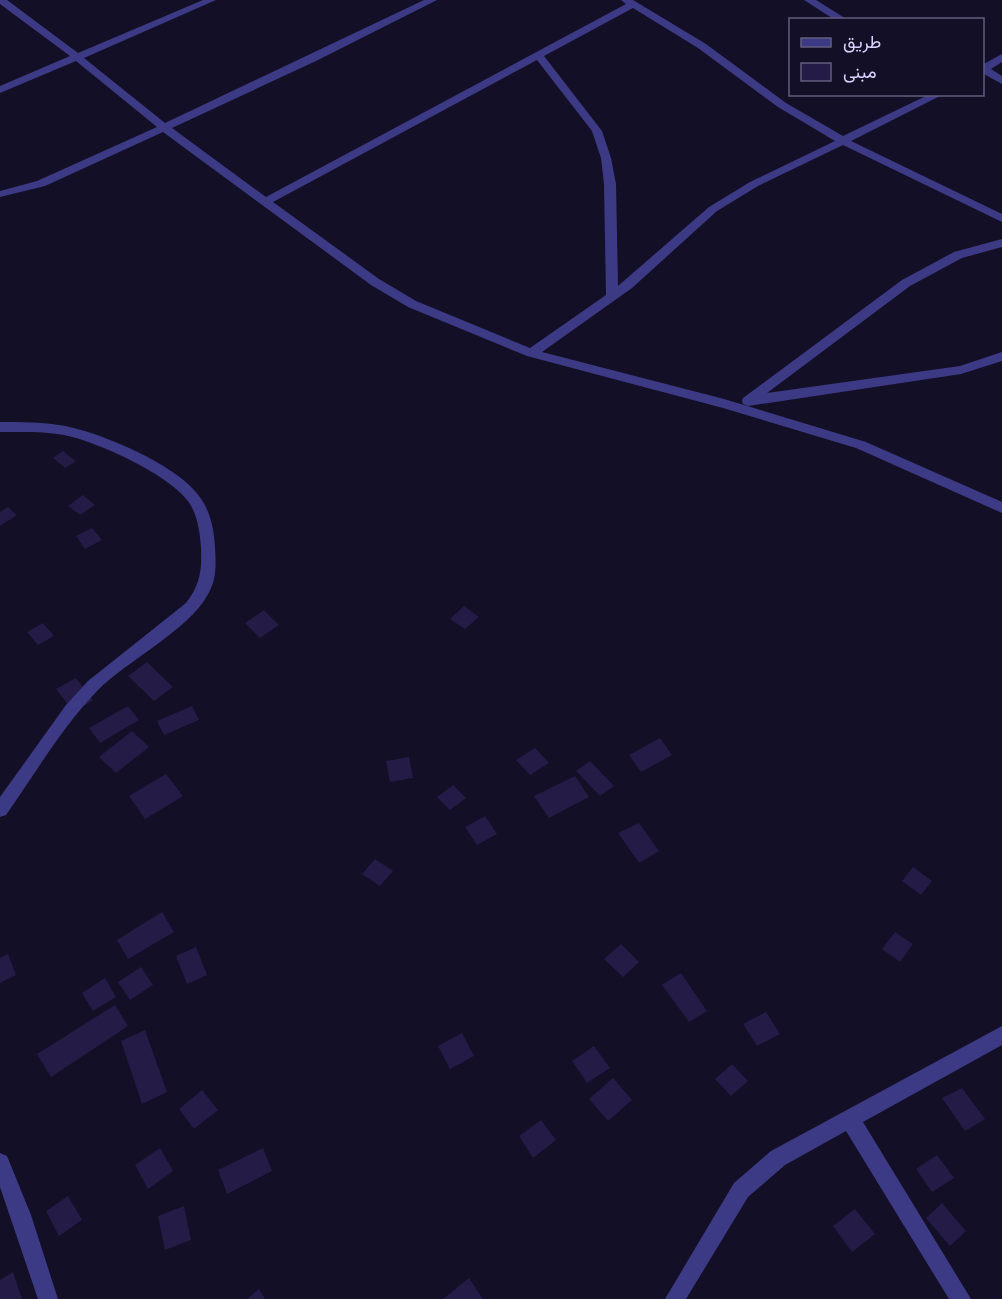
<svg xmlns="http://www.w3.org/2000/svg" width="1002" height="1299" font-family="Overpass,Vazirmatn,sans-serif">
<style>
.building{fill:#241b47}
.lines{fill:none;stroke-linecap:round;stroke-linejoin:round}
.street{fill:#3d3a85;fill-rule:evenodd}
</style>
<rect width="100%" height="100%" fill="#130f26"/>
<!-- building -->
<path class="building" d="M63,451L76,461L65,468L53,458Z
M83,495L95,505L80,515L68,506Z
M8,507L17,515L0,526V512Z
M92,528L102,540L85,549L76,536Z
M464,606L479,617L465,629L450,619Z
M264,610L279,625L260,638L245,623Z
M43,623L54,636L38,645L27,632Z
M147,662L173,687L154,701L128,676Z
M76,678L93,700L74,712L56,689Z
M128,706L139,720L100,743L89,728Z
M192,706L199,720L164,735L157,721Z
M132,731L149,747L116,773L99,757Z
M660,738L672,755L641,772L629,755Z
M535,748L549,763L530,775L516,760Z
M409,757L413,778L390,782L386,761Z
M590,761L614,786L600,796L576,771Z
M166,774L183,796L145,819L129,796Z
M575,776L589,797L549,818L534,796Z
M453,785L466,798L450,810L437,797Z
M485,816L497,834L477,845L465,827Z
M639,823L659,851L639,863L618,833Z
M375,859L393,871L380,886L362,874Z
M913,867L932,881L921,895L902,881Z
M162,912L174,932L128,959L117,940Z
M895,932L913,944L900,962L882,949Z
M621,944L639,962L623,977L604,959Z
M196,947L207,975L187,984L176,956Z
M8,954L16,975L0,983V958Z
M141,967L153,985L130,1000L118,982Z
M681,973L707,1011L689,1022L662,985Z
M105,978L116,997L93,1011L82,993Z
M115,1005L128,1026L51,1077L37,1054Z
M766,1012L780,1034L757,1046L743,1024Z
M145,1030L167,1092L142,1104L121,1041Z
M462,1033L474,1056L450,1069L438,1046Z
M594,1046L610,1068L587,1083L572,1061Z
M732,1064L748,1081L731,1096L715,1079Z
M613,1078L632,1100L608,1121L589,1099Z
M962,1088L985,1119L965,1131L942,1098Z
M202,1090L218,1110L194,1129L179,1109Z
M541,1120L556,1140L533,1158L519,1136Z
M160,1148L173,1171L148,1189L135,1165Z
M263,1148L272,1171L227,1194L218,1170Z
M937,1155L954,1178L932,1192L916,1169Z
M68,1196L82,1220L59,1236L46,1211Z
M942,1203L966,1231L950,1246L926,1218Z
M184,1206L191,1240L165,1250L158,1216Z
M855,1209L875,1234L852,1252L833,1226Z
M13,1272L22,1299H0V1280Z
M469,1278L483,1299H443Z
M259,1289L265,1299H247Z"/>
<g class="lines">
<!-- street -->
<path class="street" d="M0,0H7L78,53L203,0H216L84,58L165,123L424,0H437L316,61L172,128L266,197L626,4L621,0H633L706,44L786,103L843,136L930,94H944L851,141L1002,214V222L843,145L758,186L717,211L632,288L542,352L724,399L866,442L1002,502V513L856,448L723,408L527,356L408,307L371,285L163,132L45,186L0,197V191L37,181L157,127L76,61L0,93V86L70,56L0,4ZM633,8L698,48L778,107L835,141L750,182L709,207L618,286L616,184L611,158L602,131L544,56ZM537,60L592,131L601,158L604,184L606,295L530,348L416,301L379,279L273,202Z
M804,0H816L848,20H835Z
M1002,54V62L991,69L1002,76V84L982,73V65Z
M1002,239V247L962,258L910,286L767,393L960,366L1002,352V361L961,374L748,406L743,404L742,401L743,398L902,280L954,252Z
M0,422C20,422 40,422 59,425C96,430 178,465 199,496C210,510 214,529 215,547C216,565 217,580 207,596C188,630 127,661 98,690C62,727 35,774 6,815L0,817V797L66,705L88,681L186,603C200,585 202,571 201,548C200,533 198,517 190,504C173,476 96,441 64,435C43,431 21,432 0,432Z
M1002,1026V1045L863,1122L971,1299H949L846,1131L785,1165L748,1197L686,1299H665L734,1183L771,1151Z
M0,1153L7,1156L31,1215L58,1299H38L0,1187Z"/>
</g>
<!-- legend -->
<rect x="789" y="18" width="195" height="78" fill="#130f26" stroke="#625e7d" stroke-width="1.5"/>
<rect x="801" y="38" width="30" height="9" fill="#3d3a85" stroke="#625e7d" stroke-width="1.5"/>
<text x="843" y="48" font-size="18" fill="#d9d4ff">طريق</text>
<rect x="801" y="63" width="30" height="18" fill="#241b47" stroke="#625e7d" stroke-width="1.5"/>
<text x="843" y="78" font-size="18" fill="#d9d4ff">مبنى</text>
</svg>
